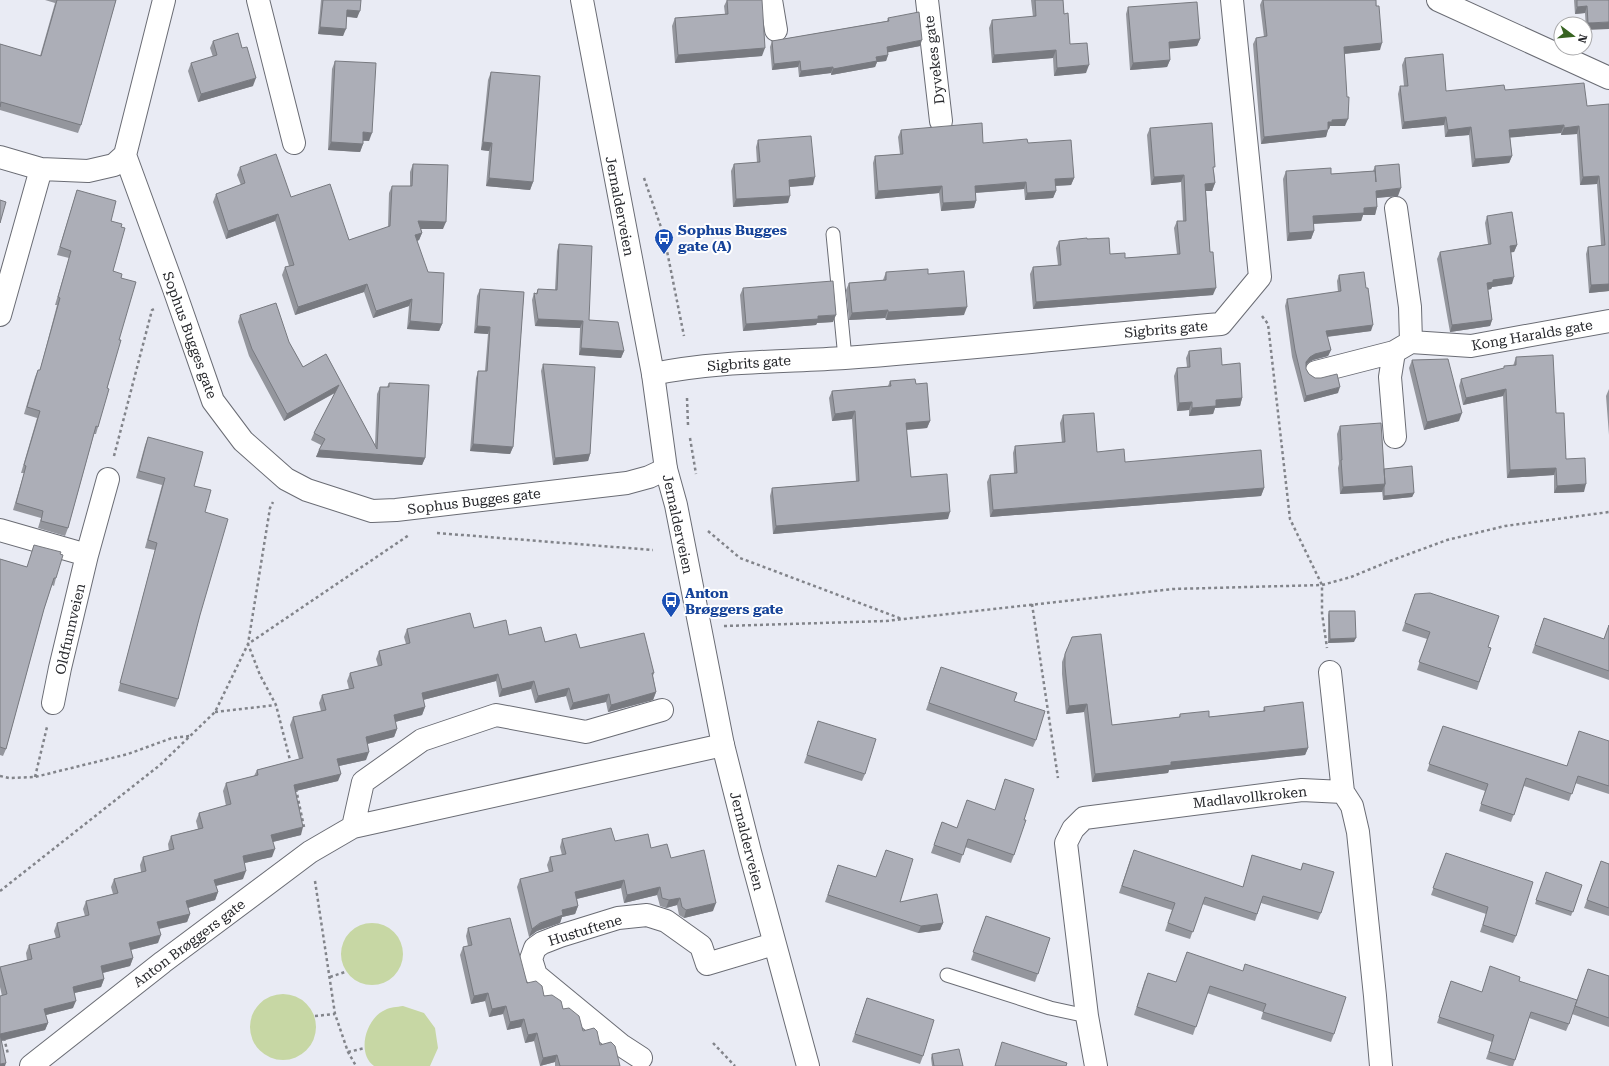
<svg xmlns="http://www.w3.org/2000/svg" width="1609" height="1066" font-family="'Roboto Serif',serif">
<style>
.green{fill:#c7d7a4}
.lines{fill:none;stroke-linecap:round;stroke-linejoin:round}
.lane-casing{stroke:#6a6c74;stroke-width:15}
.street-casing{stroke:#6a6c74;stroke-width:24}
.secondary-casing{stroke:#6a6c74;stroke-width:24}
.path{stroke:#82848a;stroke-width:2.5;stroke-dasharray:3 3;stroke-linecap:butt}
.lane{stroke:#fff;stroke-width:13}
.street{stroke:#fff;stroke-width:22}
.secondary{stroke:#fff;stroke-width:22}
.wall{fill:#94969d}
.shaded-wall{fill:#787a80}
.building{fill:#acaeb7;stroke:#787a80}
.labels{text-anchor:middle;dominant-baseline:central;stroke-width:4;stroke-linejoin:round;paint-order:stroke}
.street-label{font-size:14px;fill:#27282c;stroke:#fff}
.transit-label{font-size:14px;font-weight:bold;fill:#164399;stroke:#fff;text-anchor:start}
</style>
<rect width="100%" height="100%" fill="#e9ebf4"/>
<!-- green -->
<path class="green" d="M341 954a31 31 0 1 1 62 0a31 31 0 1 1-62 0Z
M250 1027a33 33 0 1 1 66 0a33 33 0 1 1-66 0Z
M403,1006L424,1013L435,1028L438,1048L430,1066H374C356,1053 366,1018 385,1010C390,1007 397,1007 403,1006Z"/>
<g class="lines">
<!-- lane casing -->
<g class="lane-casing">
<path id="lane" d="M833,234L845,358
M947,975L1050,1008L1087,1016"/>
</g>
<!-- street casing -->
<g class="street-casing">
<path id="street" d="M164,0L125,155L174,289L213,401L243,441L286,479L307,490L372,511L396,510L627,483L649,477L666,469
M258,0L294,143
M771,0L776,30
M927,0L941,121
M1438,0L1609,78
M0,157L41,169L88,171L114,165L125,155
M1396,208L1410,307L1411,342
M0,315L41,169
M1394,352L1390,377L1395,437
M1316,372L1394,352L1411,342L1471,346L1609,321
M653,374C716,361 781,362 845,358C971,349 1096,335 1221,324L1260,277L1232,0
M0,530L87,555
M1330,672L1343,792
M53,703L60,668L87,555L108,479
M353,827L363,782L422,740L496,715L586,732L662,710
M641,1058L621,1045L536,975L531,959L535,948L542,943L560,936L618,918L647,915L666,921L701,946L707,964L774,944
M31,1066L163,962L310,852L353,827L723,745
M1096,1066L1087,1016L1066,843L1073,829L1084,818L1302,790L1343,792L1352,806L1358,832L1375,996L1381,1066"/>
</g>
<!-- secondary casing -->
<g class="secondary-casing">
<path id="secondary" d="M582,0L653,374L666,469L676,505L723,745L750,852L808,1066"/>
</g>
<!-- path -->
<path class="path" d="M644,178L664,236L684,336
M1262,316L1268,324L1290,519L1322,585V613L1327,648
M687,398L688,425
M690,438L696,474
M114,456L152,310L154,309
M708,531L740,558L902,619
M437,533L653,550
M1032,604L1058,778
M724,626L886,621L1173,589L1322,585L1351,577L1390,561L1447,540L1505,526L1609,512
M215,712L276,705
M291,764L276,705L260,675L248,644L409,535
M0,776L9,778L35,777L128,754L172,738L190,736
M35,777L47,727
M296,789L304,827
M315,881L335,1014L348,1052L356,1066
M0,891L160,765L215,712L248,644L270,508L273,502
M330,977L345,972
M315,1016L335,1014
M4,1038L8,1054
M713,1043L735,1066
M348,1052L365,1048"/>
<!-- lane -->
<use href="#lane" class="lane"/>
<!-- street -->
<use href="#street" class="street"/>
<!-- secondary -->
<use href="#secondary" class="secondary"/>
</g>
<!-- wall -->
<path class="wall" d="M45,0H116L81,125L78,133L0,110V44L40,56L55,3Z
M321,0H361L357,18L347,17L343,36L318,34Z
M727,0H762V56L675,63L672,26L675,18L725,14L724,6Z
M1031,0H1063L1064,14L1070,44L1086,73L1054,76L1053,58L992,63L989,28L992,20L1033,17Z
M1262,0H1376L1380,50L1345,54V126H1330L1329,129H1328L1326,137L1261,144L1253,44L1256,38L1264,37L1260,5Z
M1574,0H1609L1586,30L1585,13L1575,14Z
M1128,7L1200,39L1197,46L1169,48L1170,60L1167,67L1130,70L1126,14Z
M888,18L920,46L888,52V55L886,61L877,62L875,67L831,75V73L799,77L798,67L772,70L770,47L772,41L887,21Z
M213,41L253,86L198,102L188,71L191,63L213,57L210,48Z
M1405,58L1446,91L1505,90L1587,106L1609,104V291L1589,293L1586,254L1588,247L1601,245L1597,184L1580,185L1577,134L1561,135V133L1510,137L1512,156L1509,163L1472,167L1469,135L1445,137L1444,125L1402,129L1398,94L1400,86H1404L1402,65Z
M335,61L369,141H363V144L360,152L328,150L332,69Z
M491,72L533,182L530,190L486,186L489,151L481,150L488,80Z
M1150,128L1214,172L1215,183L1212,191H1206L1213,295L1033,309L1030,274L1033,267L1058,265L1056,248L1059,241L1087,239L1110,254L1125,258L1177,254L1174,228L1177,221H1183L1181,182L1151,185L1147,135Z
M901,130L983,143H1028L1074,178L1071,185L1055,186L1056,191L1053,198L1025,200L1024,189L976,193V201L974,208L941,211L939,193L875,199L873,163L875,156L900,154L898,137Z
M758,140L813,185L790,187L788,203L733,207L731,171L734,164L757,163L756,147Z
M413,164L443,229H421L422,233L419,240L417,241L442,324L439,331L407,329L409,306L373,318L364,292L295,315L282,275L285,267L289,266L275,221L226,239L213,202L216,194L241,185L237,175L240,167L291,197L349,240L388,227L389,193L392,186H410V172Z
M1375,166L1398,196L1377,198V207L1375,215H1363L1361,221L1313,224L1314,231L1311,239L1287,241L1283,179L1286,171L1331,174L1373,171Z
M77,190L111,221L121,227L113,271L121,278L119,340L98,427L96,434H94L68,528L65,536L38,528L41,518L13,510L24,473H21L37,418L24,414L35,377L38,370H40L57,305H55L69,258L57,255Z
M1487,216L1517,245L1514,252H1511L1512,284L1492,287L1491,289L1488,290L1492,320L1490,326L1450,332L1437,259L1440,252L1488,244L1485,223Z
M559,244L589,320L624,351L621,358L579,355L580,328L535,326L532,300L534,293L536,294L538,289L555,290L557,251Z
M886,272L928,274L964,315L886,320L885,318L849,320L846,290L849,283L883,280Z
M1339,275L1371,331L1327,337L1331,350L1328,356L1313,360L1308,363L1306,365V369L1309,374L1338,393L1304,402L1292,357L1285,306L1287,299L1338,292L1337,281Z
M743,288L833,322L817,323L816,325L743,331L740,295Z
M480,289L524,292L513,447L510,454L470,451L476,378L478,371H485L488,334L474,333L477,296Z
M240,315L289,342L303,367L326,354L375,445L377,394L380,387H387L389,383L425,458L422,465L316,457L321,445L311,440L314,433L335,393L284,421L249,356L238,322Z
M1189,351L1222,365L1242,398L1240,406L1215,408L1213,414L1189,416V410L1177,411L1174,376L1177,368L1187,367L1186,358Z
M1516,357L1556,413L1566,459L1584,492L1554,493V475L1507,478L1503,396L1463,405L1459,386L1461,379L1504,369V366H1513Z
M1412,360L1459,421L1424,430L1409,368Z
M543,364L590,454L588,461L553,465L541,371Z
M890,381L916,384L930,421L927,428L906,430L911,477L948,519L773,534L770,496L772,488L856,481L852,419L832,421L829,398L832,391L888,386Z
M1609,389V435L1606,396Z
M1063,415L1097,452L1125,462L1264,488L1261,496L990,517L987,482L990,475L1014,473L1013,453L1015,446L1062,443L1060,423Z
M1340,426L1384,469L1414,493L1412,497L1383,500L1382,491L1340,494L1338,468L1339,464L1337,434Z
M148,437L194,486L205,512L200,615L178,699L175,707L118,691L155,550L145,548L162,485L136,478L145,445Z
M34,545L56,578L54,586L52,585L44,609L6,749L3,756L0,755V559L27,567Z
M1415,594L1488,647L1491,648L1477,690L1417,670L1427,639L1402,631Z
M1329,611L1354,642L1328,643V615Z
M1544,618L1604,639L1609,625V680L1532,653Z
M474,628L580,648L654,673L653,676L656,692L653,700L608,712L606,702L570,710L566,696L535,703L531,689L499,697L496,681L423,700L425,707L422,715L395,722L397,729L394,737L367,744L366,760L339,766L338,781L296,791L301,835L273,842L272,857L244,863L243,879L216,886L218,892L215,900L188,908L190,914L187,922L159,928L158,943L131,950L133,958L130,966L103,973L104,979L101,987L74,993L73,1008L46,1015L48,1023L45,1030L2,1041L0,1066L2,996L0,987V967L27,960L26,953L29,945L56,938L54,931L57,923L85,916L83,909L86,901L113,894L111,887L114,879L141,872L140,865L143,857L169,851L168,844L171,836L198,829L196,821L199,813L226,806L223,791L226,783L254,776L257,770L299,759L290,725L293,717L321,711L319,703L322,695L349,689L347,681L350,673L378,666L376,659L379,651L406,644L404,637L407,629Z
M1067,648L1112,725L1179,717L1180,714L1209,717L1263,711L1264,707L1308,748L1305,755L1169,770L1168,773L1092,782L1084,712L1066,714L1062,674V662Z
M941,667L1036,740L1033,747L926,710Z
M1443,726L1566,766L1609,741V794L1575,783L1569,801L1524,786L1511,822L1479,811L1485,791L1427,771Z
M816,729L865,774L862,781L804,763Z
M1024,820L1014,855L1011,863L965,847L960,863L931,853L942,822L957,828Z
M562,839L615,841L651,848L671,858L713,911L684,918L679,915L677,905L666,908L660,906L657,895L624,903L621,888L577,899L578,906L575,914L562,917L560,923L537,931L529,937L517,887L520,879L549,872L547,865L550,857L562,855L560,847Z
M1446,853L1516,936L1513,943L1480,932L1486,914L1431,895Z
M1252,855L1301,870L1303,863L1321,913L1318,920L1261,903L1255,921L1202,904L1190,939L1165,931L1172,910L1119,893L1131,857L1243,887Z
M1601,861L1609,864V916L1584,908Z
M838,865L900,902L943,923L940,930L918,933L825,902Z
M1546,872L1582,885L1571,916L1535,904Z
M986,916L1050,938L1035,982L971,960Z
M468,928L527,983L563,1009L583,1031L600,1045L620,1066H555V1062L540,1066L534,1041L525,1043L521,1027L507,1030L503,1014L489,1017L485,1001L471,1004L460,955L463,947L468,946L466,936Z
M1187,952L1334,1034L1331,1042L1261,1019L1263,1012L1207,993L1193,1035L1134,1015L1145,980L1176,982Z
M1588,969L1609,976V1027L1572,1014Z
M1451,981L1482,992L1519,981L1569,1024L1566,1031L1529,1018L1513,1066H1509L1486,1059L1492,1042L1437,1023Z
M867,998L923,1056L920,1064L852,1042Z
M932,1054L963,1066H932L931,1058Z"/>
<!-- shaded-wall -->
<path class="shaded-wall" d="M1587,6L1585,13L1575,14L1577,7Z
M347,10L360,11L357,18L345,16Z
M1609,22V29L1586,30L1588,23Z
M320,27L346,29L343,36L318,34Z
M1200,39L1197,46L1166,49L1169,42Z
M922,40L920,46L885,53L887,47Z
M1382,43L1380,50L1342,54L1344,47Z
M765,48L762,56L675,63L678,55Z
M1056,50L1053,58L992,63L994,55Z
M888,55L886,61L877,62L875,67L831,75L833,69L876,57Z
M1170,60L1167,67L1130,70L1133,63Z
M800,61L798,67L772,70L774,64Z
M1089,65L1086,73L1054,76L1057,68Z
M833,67L831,73L799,77L801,71Z
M256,78L253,86L198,102L201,94Z
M1446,117L1444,125L1402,129L1404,122Z
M1348,119L1345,126H1330L1329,129H1325L1328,122L1332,120Z
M1564,125L1561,133L1506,138L1509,130Z
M1579,126L1577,134L1561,135L1564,128Z
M1471,127L1469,135L1445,137L1448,130Z
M1328,130L1326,137L1261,144L1264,137Z
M363,132L372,133L369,141L361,140Z
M331,142L363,144L360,152L328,150Z
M483,142L492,143L489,151L481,150Z
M1512,156L1509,163L1472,167L1475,159Z
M1184,175L1181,182L1151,185L1154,177Z
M1599,176L1597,184L1580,185L1583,177Z
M815,177L813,185L787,187L789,180Z
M489,178L533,182L530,190L486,186Z
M1074,178L1071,185L1052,186L1055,179Z
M1026,182L1024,189L972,193L975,186Z
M1215,183L1212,191H1203L1205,184Z
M942,186L939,193L875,199L878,191Z
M1401,188L1398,196L1374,198L1376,191Z
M1056,191L1053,198L1025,200L1027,193Z
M790,196L788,203L733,207L736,199Z
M976,201L974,208L941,211L943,203Z
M1377,207L1375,215H1363L1361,221L1310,224L1313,216L1364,208Z
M278,214L275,221L226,239L228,231Z
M418,221L446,222L443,229H415Z
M1314,231L1311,239L1287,241L1289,233Z
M422,233L419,240L412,243L415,235Z
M1517,245L1514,252L1507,253L1510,246Z
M1514,277L1512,284L1492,287L1491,289L1484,290L1487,283L1493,280Z
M367,284L364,292L295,315L298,307Z
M1609,284V291L1589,293L1591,285Z
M1216,288L1213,295L1033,309L1036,302Z
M412,299L409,306L373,318L376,311Z
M967,307L964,315L886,320L888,312Z
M888,310L885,318L849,320L852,313Z
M836,315L833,322L817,323L816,325L743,331L746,324L818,316Z
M538,319L583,321L580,328L535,326Z
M1492,320L1490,326L1450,332L1452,325Z
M410,321L442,324L439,331L407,329Z
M1373,325L1371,331L1324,337L1326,331Z
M477,326L490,327L488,334L474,333Z
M581,348L624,351L621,358L579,355Z
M1331,350L1328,356L1313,360L1308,363L1304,368L1306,362L1310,357L1315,354Z
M339,385L336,392L284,421L287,414Z
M1340,387L1338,393L1304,402L1306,396Z
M1506,389L1503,396L1463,405L1466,398Z
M1242,398L1240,406L1215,408L1213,414L1189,416L1192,408L1216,400Z
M1192,402L1189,410L1177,411L1179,403Z
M855,411L852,419L832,421L835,414Z
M1462,413L1459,421L1424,430L1427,422Z
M930,421L927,428L903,430L906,423Z
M473,444L513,447L510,454L470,451Z
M319,450L425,458L422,465L316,457Z
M590,454L588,461L553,465L555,458Z
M1556,468L1554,475L1507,478L1510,470Z
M1385,484L1382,492L1340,494L1343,487Z
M1586,484L1584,492L1554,493L1557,486Z
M1264,488L1261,496L990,517L993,510Z
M1414,493L1412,497L1383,500L1384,496Z
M950,512L948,519L773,534L776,526Z
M1356,638L1354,642L1328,643L1330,639Z
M498,674L496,681L419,701L422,693Z
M534,681L531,689L499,697L502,689Z
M569,688L566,696L535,703L538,696Z
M656,692L653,700L608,712L611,705Z
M609,694L606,702L570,710L573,703Z
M1087,704L1084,712L1066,714L1069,706Z
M425,707L422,715L391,723L394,715Z
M397,729L394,737L363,745L366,737Z
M1308,748L1305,755L1169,770L1168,773L1092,782L1095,774L1171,762Z
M369,752L366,760L334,767L337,759Z
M341,774L338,781L291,792L294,785Z
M303,827L301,835L268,843L271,835Z
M275,849L272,857L240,864L243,856Z
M246,871L243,879L211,887L214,880Z
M624,880L621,888L572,900L575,892Z
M660,887L657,895L624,903L627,895Z
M218,892L215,900L184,909L186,901Z
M680,898L677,905L666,908L669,900Z
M716,903L713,911L684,918L686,910Z
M578,906L575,914L562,917L560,923L537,931L529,937L532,929L562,910Z
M190,914L187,922L155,930L157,922Z
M943,923L940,930L918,933L921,926Z
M161,935L158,943L126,951L129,943Z
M133,958L130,966L98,974L101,966Z
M104,979L101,987L70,994L73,987Z
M488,993L485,1001L471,1004L474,996Z
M76,1001L73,1008L42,1016L44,1009Z
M506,1006L503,1014L489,1017L492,1009Z
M524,1019L521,1027L507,1030L510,1022Z
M48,1023L45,1030L0,1041V1034Z
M537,1033L534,1041L525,1043L528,1035Z
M557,1055L555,1062L540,1066L543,1058Z
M6,1063L5,1066H0V1064Z"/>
<!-- building -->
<path class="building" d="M57,0H116L81,125L1,102L0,107V44L41,56Z
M323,0H361L360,11L347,10L346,29L320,27Z
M727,0H762L765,48L678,55L675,18L728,14Z
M1035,0H1063L1064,14L1068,13L1070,44L1087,43L1089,65L1057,68L1056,50L994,55L992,20L1036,16Z
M1263,0H1376V6H1379L1382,43L1344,47L1347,97H1349L1348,119L1332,120V122H1328V130L1264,137L1256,38L1267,36Z
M1577,0H1609V22L1588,23L1587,6L1577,7Z
M1197,2L1200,39L1169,42L1170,60L1133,63L1128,7Z
M919,12L922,40L887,47L888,55L876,57L877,61L833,69V67L801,71L800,61L774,64L772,41L889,21L888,18Z
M238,33L242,48L247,47L256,78L201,94L191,63L217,55L213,41Z
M1443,54L1446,91L1504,85L1505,90L1584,83L1587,106L1609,104V284L1591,285L1588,247L1605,245L1599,176L1583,177L1579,126L1564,128V125L1509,130L1512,156L1475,159L1471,127L1448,130L1446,117L1404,122L1400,86H1408L1405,58Z
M335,61L376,63L372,133L363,132V144L331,142Z
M491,72L540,76L533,182L489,178L492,143L483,142Z
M982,123L983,143L1027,139L1028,143L1071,140L1074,178L1055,179L1056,191L1027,193L1026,182L975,186L976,201L943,203L942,186L878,191L875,156L903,154L901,130Z
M1212,123L1215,167H1213L1215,183L1205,184L1210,252H1213L1216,288L1036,302L1033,267L1061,265L1059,241L1087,238V239L1109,238L1110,254L1125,253V258L1180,254L1177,221H1186L1184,175L1154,177L1150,128Z
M811,136L815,177L789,180L790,196L736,199L734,164L760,162L758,140Z
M276,154L291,197L330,184L349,240L390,226L392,186H412L413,164L448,165L446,222L418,221L422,233L415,235L428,272L444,273L442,324L410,321L412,299L376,311L367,284L298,307L285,267L294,265L278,214L228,231L216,194L245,183L240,167Z
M1399,164L1401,188L1376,191L1377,207L1364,208V213L1313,216L1314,231L1289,233L1286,171L1331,168V174L1375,171L1376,182L1375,166Z
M77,190L116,201L111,221L122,224L121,227L125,228L113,271L122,274L121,278L136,282L119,340H121L107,388L109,389L98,427L96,426L68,528L41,521L43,511L16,503L26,466L24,465L40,411L27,407L38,370H40L60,298L58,297L71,251L60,247Z
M0,200L6,202L0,223Z
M1512,212L1517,245L1510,246L1514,277L1493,280V282L1487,283L1492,320L1452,325L1440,252L1491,244L1487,216Z
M559,244L592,246L589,320L618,322L624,351L581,348L583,321L538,319L534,293L537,294L538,289L557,290Z
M928,269V274L964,271L967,307L888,312V310L852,313L849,283L886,280V272Z
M1364,272L1366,288H1368L1373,325L1326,331L1331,350L1315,354L1310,357L1306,362V369L1309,374L1315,378H1321L1337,374L1340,387L1306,396L1295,350L1287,299L1341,291L1339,275Z
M833,281L836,315L818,316V319L746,324L743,288Z
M480,289L524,292L513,447L473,444L478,371H487L490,327L477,326Z
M276,303L289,342L303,367L326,354L377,449L380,387H389V383L429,385L425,458L319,450L325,439L314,433L339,385L287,414L252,349L240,315Z
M1221,348L1222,365L1240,363L1242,398L1216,400V406L1192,408V402L1179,403L1177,368L1190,367L1189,351Z
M1553,355L1556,413H1564L1566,459L1585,458L1586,484L1557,486L1556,468L1510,470L1506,389L1466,398L1461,379L1504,368V366L1516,365V357Z
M1448,359L1462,413L1427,422L1412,360Z
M543,364L595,367L590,454L555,458Z
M915,379L916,384L927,383L930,421L906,423L911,477L947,474L950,512L776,526L772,488L859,481L855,411L835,414L832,391L891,386L890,381Z
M1094,413L1097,452L1124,449L1125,462L1261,450L1264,488L993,510L990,475L1017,473L1015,446L1065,442L1063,415Z
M1381,423L1385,484L1343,487L1341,460H1342L1340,426Z
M148,437L203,452L194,486L211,490L205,512L228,519L200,615L178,699L120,683L157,543L148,540L165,478L139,471Z
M1412,466L1414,493L1384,496V487L1385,484L1384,469Z
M34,545L61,552L60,554L63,555L56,578H54L44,609L6,749L0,747V559L27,567Z
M1430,593L1499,616L1488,647L1491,648L1479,682L1419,662L1430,632L1405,623L1415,594Z
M1329,611H1355L1356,638L1330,639Z
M470,613L474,628L506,620L509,635L541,627L545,642L576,634L580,648L644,633L654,673H652L656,692L611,705L609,694L573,703L569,688L538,696L534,681L502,689L498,674L422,693L425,707L394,715L397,729L366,737L369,752L337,759L341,774L294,785L303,827L271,835L275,849L243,856L246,871L214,880L218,892L186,901L190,914L157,922L161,935L129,943L133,958L101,966L104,979L73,987L76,1001L44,1009L48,1023L0,1034L6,1063L0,1064V996L7,994L0,967L32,959L29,945L60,937L57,923L89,915L86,901L118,893L114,879L146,871L143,857L174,849L171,836L203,828L199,813L231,804L226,783L258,775L257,770L303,758L293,717L326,710L322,695L354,688L350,673L382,665L379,651L410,643L407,629Z
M1544,618L1604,639L1609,625V671L1535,645Z
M1101,634L1112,725L1180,717V714L1209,711V717L1265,711L1264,707L1303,702L1308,748L1171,762V765L1095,774L1087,704L1069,706L1065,666V654L1072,637Z
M941,667L1017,693L1014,701L1045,711L1036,740L929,703Z
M818,721L876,739L865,774L807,755Z
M1443,726L1567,766L1579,731L1609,741V786L1578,776L1572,794L1526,778L1514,815L1481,804L1488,784L1429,764Z
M1005,779L1034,789L1024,820H1026L1014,855L968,839L963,855L934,845L942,822L957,828L967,800L995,810Z
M611,828L615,841L648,834L651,848L667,844L671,858L704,850L716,903L686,910L682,907L680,898L669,900L662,898L660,887L627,895L624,880L575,892L578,906L562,910L563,915L540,923L532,929L520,879L553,871L550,857L566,854L562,839Z
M886,850L913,859L900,902L937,894L943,923L921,926L828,895L838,865L876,877Z
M1134,850L1243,887L1252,855L1301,870L1303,863L1334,872L1321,913L1263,896L1257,914L1205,897L1193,932L1168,923L1175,903L1122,886Z
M1446,853L1533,882L1516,936L1483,925L1488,907L1433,888Z
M1601,861L1609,864V908L1587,900Z
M1546,872L1582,885L1573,912L1536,900Z
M986,916L1050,938L1038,974L973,952Z
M510,918L527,983L536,981L542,986L544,996L552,995L561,1001L563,1009L569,1008L579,1016L583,1031L594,1028L597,1031L600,1045L611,1042L615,1046L620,1066H560L557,1055L543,1058L537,1033L528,1035L524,1019L510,1022L506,1006L492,1009L488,993L474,996L463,947L472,945L468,928Z
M1187,952L1243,971L1245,964L1346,997L1334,1034L1263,1012L1266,1004L1210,986L1196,1027L1137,1007L1148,973L1176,982Z
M1490,966L1520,977L1519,981L1577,1000L1569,1024L1531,1012L1515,1060L1489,1052L1494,1035L1439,1017L1451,981L1482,992Z
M1588,969L1609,976V1018L1575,1006Z
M867,998L934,1020L923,1056L855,1034Z
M1002,1042L1067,1063L1066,1066H995Z
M959,1049L963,1066H934L932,1054Z"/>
<!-- icons -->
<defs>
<g id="bus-pin" transform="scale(1)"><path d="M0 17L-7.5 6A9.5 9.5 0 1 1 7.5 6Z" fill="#1a4fb4" stroke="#fff"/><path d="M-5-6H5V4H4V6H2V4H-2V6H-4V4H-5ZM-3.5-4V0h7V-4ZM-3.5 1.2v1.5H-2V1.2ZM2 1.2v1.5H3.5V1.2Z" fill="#fff"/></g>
</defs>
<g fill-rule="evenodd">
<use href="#bus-pin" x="664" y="238"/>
<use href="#bus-pin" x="671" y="601"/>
</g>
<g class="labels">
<!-- street labels -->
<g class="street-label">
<text transform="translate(934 60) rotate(-97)">Dyvekes gate</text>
<text transform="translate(620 206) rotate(79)">Jernalderveien</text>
<text transform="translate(1166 329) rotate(-5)">Sigbrits gate</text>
<text transform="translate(190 335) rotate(70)">Sophus Bugges gate</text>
<text transform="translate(1532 335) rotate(-10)">Kong Haralds gate</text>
<text transform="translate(749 363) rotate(-4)">Sigbrits gate</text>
<text transform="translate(474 501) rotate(-7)">Sophus Bugges gate</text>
<text transform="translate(678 524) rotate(78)">Jernalderveien</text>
<text transform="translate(70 629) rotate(-77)">Oldfunnveien</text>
<text transform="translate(1250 797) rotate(-6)">Madlavollkroken</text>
<text transform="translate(747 841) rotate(76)">Jernalderveien</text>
<text transform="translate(585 930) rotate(-17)">Hustuftene</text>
<text transform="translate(189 943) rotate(-37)">Anton Brøggers gate</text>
</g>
<!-- transit labels -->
<g class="transit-label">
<text x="678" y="230">Sophus Bugges<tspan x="678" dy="16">gate (A)</tspan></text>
<text x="685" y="593">Anton<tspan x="685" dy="16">Brøggers gate</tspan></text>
</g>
</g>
<!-- north arrow -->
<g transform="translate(1573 36) rotate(106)"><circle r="19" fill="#ffffff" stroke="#a9a9ab"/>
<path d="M0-3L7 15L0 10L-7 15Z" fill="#376321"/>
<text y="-6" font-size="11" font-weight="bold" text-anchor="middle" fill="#27282c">N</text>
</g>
</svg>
